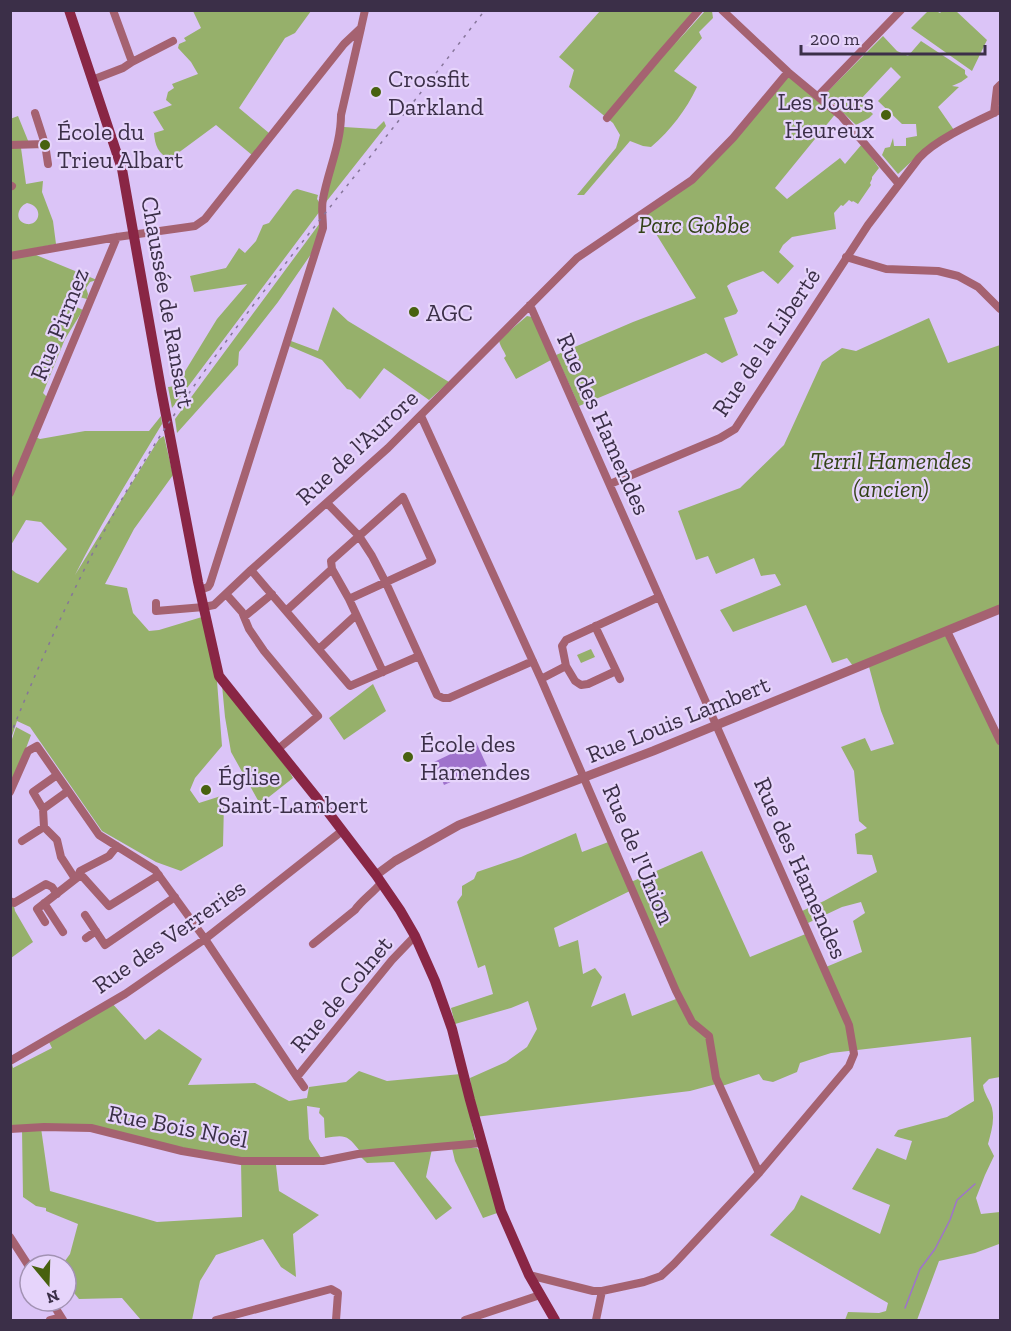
<svg xmlns="http://www.w3.org/2000/svg" width="1011" height="1331" font-family="'Zilla Slab',serif">
<style>
.green{fill:#96b06b;fill-rule:evenodd}
.water{fill:#9f72cc}
.lines{fill:none;stroke-linecap:round;stroke-linejoin:round}
.stream{stroke:#9f72cc;stroke-width:1.5}
.minor{stroke:#a56271;stroke-width:8}
.tertiary{stroke:#a56271;stroke-width:9}
.secondary{stroke:#892645;stroke-width:10}
.rail{stroke:#86759a;stroke-width:1.5;stroke-dasharray:3 6;stroke-linecap:butt}
.poi-dot{fill:#48610f;stroke:#e6d4fb;stroke-width:2}
.labels{text-anchor:middle;dominant-baseline:central;stroke-width:4.5;stroke-linejoin:round;paint-order:stroke}
.poi-label{font-size:24px;fill:#3b2f48;stroke:#e6d4fb;text-anchor:start}
.park-label{font-size:24px;font-style:italic;fill:#334218;stroke:#e6d4fb}
.street-label{font-size:24px;fill:#3b2f48;stroke:#e6d4fb}
</style>
<rect width="100%" height="100%" fill="#dbc4f7"/>
<!-- green -->
<path class="green" d="M929,10L936,11L940,13L942,11H956L987,40L972,71L911,28Z
M193,11H311L295,33L285,38L239,108L269,133L252,155L216,125L170,159C158,154 155,145 154,133L164,130L153,112L172,105L166,100L168,92L174,88L172,84L198,74L191,62L178,48L179,44L186,41L184,38L201,28Z
M600,11H703L675,44L705,11H712L713,18L699,32L702,38L674,71L697,87C686,110 671,130 651,147L643,146L630,141L584,195H577L616,148L620,135L613,123L569,87L574,70L559,57Z
M883,36L897,51L908,56L921,41L965,70V74L968,77L961,82L952,86L959,87L938,107L954,130L927,147L898,174L882,155L885,148L890,147L893,138L894,146H906V138L917,136L916,124H902L878,101L901,77L891,67L859,101L873,114L869,118L856,125L827,97V92Z
M788,72L837,112L775,188L787,199L840,158L845,164L862,144L879,168L872,177V179L870,183L871,185L858,204L853,201L852,202L849,200L843,206L841,205L834,213L836,229L792,237L783,245L779,252L794,266L778,284L763,271L731,283L727,286L738,311L736,314L724,318L738,355L722,363L706,353L579,406L556,355L633,322L696,298L643,213L692,180Z
M18,116L29,143L21,148L26,184L43,181L42,192L53,221L56,244L11,253L10,119ZM27,203C44,206 40,226 27,224C14,222 17,207 27,203Z
M384,121L386,126L326,202L325,198L344,127L376,129Z
M297,189L318,195L317,199L319,202L320,211L172,408L168,387L176,386L217,319L247,284L194,292L190,276L226,268L239,248L245,253L256,241L263,225L269,223L293,191Z
M320,223L318,244L278,302L239,352L238,365L177,433L175,419Z
M36,255L97,280L90,282L86,288L88,294L87,299L67,294L64,301L83,310L65,339L43,393L47,397L33,436L40,439L85,431H149L161,416L162,424C132,474 101,523 75,575L159,439L164,436L173,475L134,529L105,584L127,588L133,613L149,631L159,630L202,617L217,681L222,746L195,778L190,790L199,803L221,796L224,803L223,846L181,871L156,862L102,831L30,727L17,721L11,739V569L16,573L38,583L67,549L41,522L26,520L11,545V257Z
M333,307L348,321L449,382L429,400L384,368L360,399L351,390L347,389L322,360L289,346L291,341L318,351Z
M527,316L532,317L551,360L516,379L504,358L506,356C504,350 500,347 499,340Z
M929,318L948,363L1000,345V607L939,632L948,637L1000,734V1077L989,1079L983,1085C984,1094 990,1100 992,1108C995,1121 991,1132 988,1144L994,1156L985,1175L976,1198L981,1214L1000,1212V1241L999,1244L975,1253L939,1261L917,1320H845L848,1312L879,1313L886,1311L888,1303L770,1235L794,1209L801,1195L880,1234L890,1205L852,1189L877,1148L906,1160L912,1141L894,1136L898,1130L947,1117L974,1101L971,1037L831,1053L800,1063L797,1072L773,1082L763,1080L759,1074L722,1086L720,1083L690,1091L475,1117L470,1078L506,1062L527,1047L537,1029L528,1001L511,1008L455,1024L451,1008L493,994L485,965L478,968L457,902L462,895V886L474,879L477,872L521,857L576,833L582,852L611,841L632,890L554,928L559,947L578,940L583,974L595,968L602,977L591,1007L625,993L632,1016L676,999L631,882L702,851L750,957L808,933L826,967L862,952L853,921L865,913L861,902L842,907L808,923L802,911L824,901L877,872L872,855L857,854L855,834L867,828L859,821L854,771L841,747L865,738L871,751L894,744L881,711L868,663L853,666L847,658L832,663L806,605L733,632L720,610L781,585L775,574L761,576L754,558L716,574L708,556L696,560L678,511L740,488L784,445L822,362L842,348L856,351Z
M591,649L595,657L581,663L577,655Z
M373,684L386,711L344,740L329,718Z
M222,685L289,771L293,778L260,804L231,752L225,717Z
M16,727L31,735L11,788V742Z
M10,901L14,906L15,911L33,942L11,958Z
M111,1002L145,1040L159,1029L202,1059L188,1085L255,1083L289,1101L307,1098L309,1087L346,1082L359,1071L387,1081L461,1074L476,1144L359,1150C347,1134 344,1135 325,1138L324,1118L319,1113L320,1108L307,1106L309,1139L323,1161L248,1162L276,1165L279,1191L319,1215L293,1234L296,1277L281,1267L263,1239L216,1255L200,1281L192,1320H141L122,1298L79,1299L66,1283V1265H62L70,1254L78,1224L46,1211V1208L36,1206L23,1197L22,1129H11L10,1065L12,1064L13,1068L52,1048L49,1042ZM41,1128H91L241,1161L242,1217L157,1222L50,1191Z
M452,1148H477L481,1153L500,1212L483,1218L455,1161Z
M432,1149L426,1177L452,1208L436,1220L394,1162L367,1163L358,1154Z"/>
<!-- water -->
<path class="water" d="M476,742L487,766L444,785L434,762Z"/>
<g class="lines">
<!-- stream -->
<path class="stream" d="M905,1308L920,1269L935,1249L950,1220L957,1200L975,1184"/>
<!-- minor -->
<path class="minor" d="M722,10L788,72L841,116L898,183
M132,62L173,41
M92,80L123,68L132,62L113,10
M818,96L901,10
M35,113L45,144L48,164
M994,113L997,88L1000,85
M607,118L659,56L699,10
M10,145L45,144
M10,185L12,186
M10,256L117,237L188,227L195,226L205,219L344,44L361,28L365,10
M846,257L886,269L938,271L958,276L978,287L1000,309
M421,416L541,679L676,991L692,1022L709,1036L716,1078L759,1173
M610,484L720,438L735,429L868,225L919,158C936,139 977,121 1000,110
M10,493L117,237
M327,503L359,536L372,556L386,583L437,695L443,698H449L533,661
M251,570L350,686L419,656
M200,590L208,587L210,584L323,228C323,219 321,208 323,199C328,171 341,144 341,115L361,28
M226,594L242,612L249,629L264,651L318,716L278,749
M349,599L432,561L403,497L331,561L332,569L349,599L383,672
M156,603V611L204,607L214,605L251,570L388,448L577,258L692,180L733,138L788,72
M287,610L332,569
M244,617L272,594
M595,626L620,679
M947,631L1000,741
M319,649L356,615
M616,671L588,684L581,685L575,681L566,666L562,646L566,640L659,597
M541,679L566,666
M68,791L43,809L44,827L57,840L61,857L74,877H83L109,906L159,875
M10,792L28,751L37,746L99,835L155,870L205,939L297,1077L392,960L415,936
M43,809L33,792L57,775
M22,841L44,827
M10,901L14,903L46,884L52,887L57,894
M44,903L63,932
M85,915L105,945L175,897
M45,922L37,909L78,877L80,871L109,856L117,846
M86,938L96,931
M313,944L355,910C362,900 373,893 381,883
M10,1061L125,994L205,939L342,831
M297,1077L304,1087
M10,1129L44,1127L91,1128L182,1151L241,1161H323L358,1154L482,1143
M10,1237L30,1268
M529,1275L593,1291H602L644,1282L661,1276L674,1264L759,1173L849,1066L854,1054L849,1025L530,305
M51,1301L63,1320
M50,1320L61,1317
M216,1320L331,1289L338,1293L336,1320
M465,1320L540,1295
M596,1320L602,1291"/>
<!-- tertiary -->
<path class="tertiary" d="M376,875L395,861L459,825L653,751L1000,609"/>
<!-- secondary -->
<path class="secondary" d="M69,10L122,169L161,389L198,582L219,676L328,812L376,875L400,910L415,936L435,981L452,1029L470,1100L501,1211L529,1275L555,1320"/>
<!-- rail -->
<path class="rail" d="M10,736C50,636 96,538 153,447C210,358 276,275 342,192C390,132 438,71 485,10"/>
</g>
<!-- markers -->
<g class="poi-dot">
<circle cx="376" cy="92" r="6"/>
<circle cx="886" cy="115" r="6"/>
<circle cx="45" cy="145" r="6"/>
<circle cx="414" cy="312" r="6"/>
<circle cx="408" cy="757" r="6"/>
<circle cx="206" cy="790" r="6"/>
</g>
<g class="labels">
<!-- poi labels -->
<g class="poi-label">
<text x="388" y="78">Crossfit<tspan x="388" dy="28">Darkland</tspan></text>
<text x="874" y="101" text-anchor="end">Les Jours<tspan x="874" dy="28">Heureux</tspan></text>
<text x="57" y="131">École du<tspan x="57" dy="28">Trieu Albart</tspan></text>
<text x="426" y="312">AGC</text>
<text x="420" y="743">École des<tspan x="420" dy="28">Hamendes</tspan></text>
<text x="218" y="776">Église<tspan x="218" dy="28">Saint-Lambert</tspan></text>
</g>
<!-- park labels -->
<g class="park-label">
<text x="694" y="224">Parc Gobbe</text>
<text x="891" y="460">Terril Hamendes<tspan x="891" dy="28">(ancien)</tspan></text>
</g>
<!-- street labels -->
<g class="street-label">
<text transform="translate(168 302) rotate(80)">Chaussée de Ransart</text>
<text transform="translate(59 324) rotate(-68)">Rue Pirmez</text>
<text transform="translate(766 342) rotate(-56)">Rue de la Liberté</text>
<text transform="translate(604 424) rotate(66)">Rue des Hamendes</text>
<text transform="translate(357 447) rotate(-43)">Rue de l'Aurore</text>
<text transform="translate(678 719) rotate(-22)">Rue Louis Lambert</text>
<text transform="translate(639 854) rotate(67)">Rue de l'Union</text>
<text transform="translate(801 868) rotate(66)">Rue des Hamendes</text>
<text transform="translate(169 936) rotate(-35)">Rue des Verreries</text>
<text transform="translate(341 994) rotate(-50)">Rue de Colnet</text>
<text transform="translate(178 1126) rotate(11)">Rue Bois Noël</text>
</g>
</g>
<!-- border -->
<rect width="1011" height="1331" fill="none" stroke="#3b2f48" stroke-width="24"/>
<!-- north arrow -->
<g transform="translate(48 1283) rotate(161)"><circle r="28" fill="#e6d4fb" stroke="#a292b3" stroke-width="1.5"/>
<path d="M0-4.5L10 22L0 15L-10 22Z" fill="#48610f"/>
<text y="-9" font-size="16" font-weight="bold" text-anchor="middle" fill="#3b2f48">N</text>
</g>
<!-- scale -->
<path d="M801 45v9h184v-9" fill="none" stroke="#3b2f48" stroke-width="3"/>
<text x="810" y="45" font-size="18" fill="#3b2f48" stroke="#e6d4fb" stroke-width="4.5" paint-order="stroke">200 m</text>
</svg>
